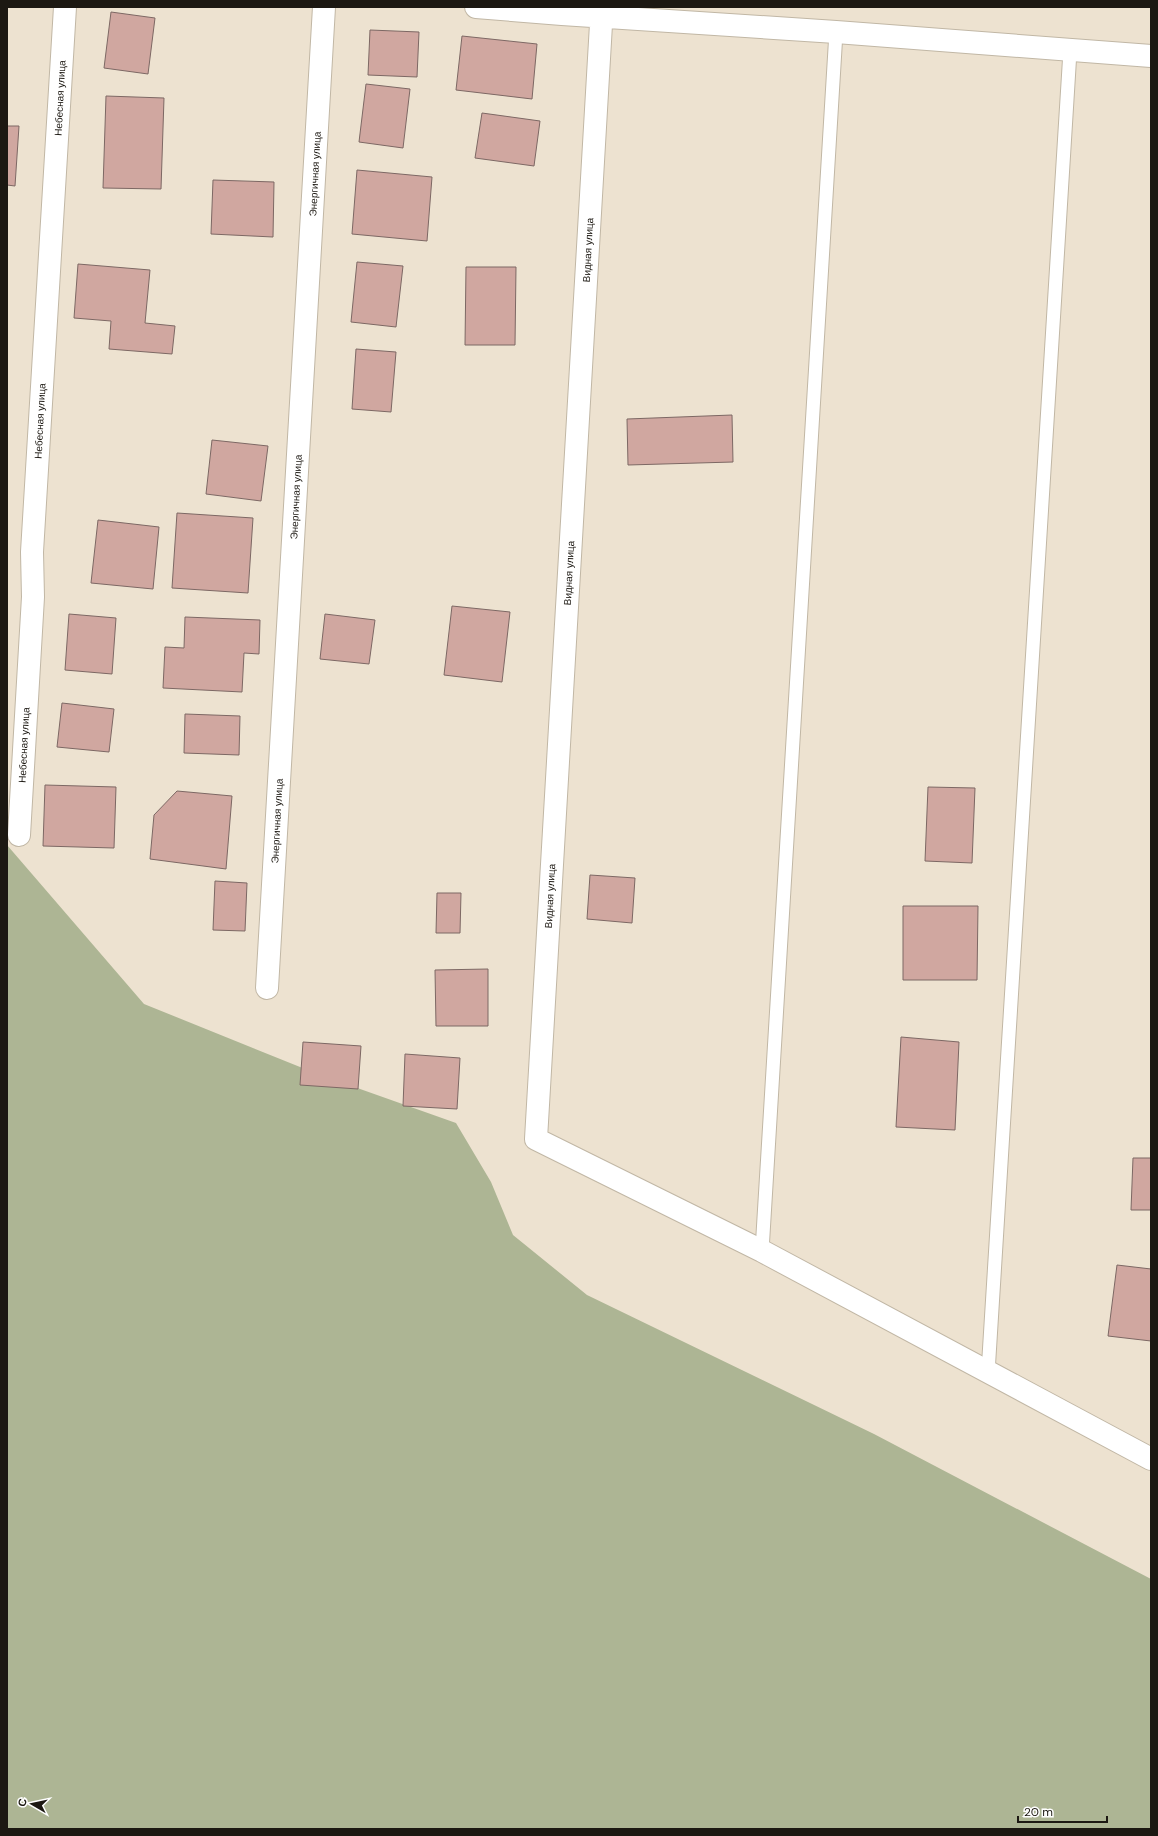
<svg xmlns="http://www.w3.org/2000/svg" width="1158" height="1836" font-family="'DM Sans',sans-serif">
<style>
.green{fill:#adb594}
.building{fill:#d0a7a0;stroke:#7d6864}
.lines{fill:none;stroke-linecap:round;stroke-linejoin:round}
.lane-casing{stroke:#c1b7a5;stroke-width:15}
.street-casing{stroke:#c1b7a5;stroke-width:24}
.lane{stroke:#fff;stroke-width:13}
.street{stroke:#fff;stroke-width:22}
.labels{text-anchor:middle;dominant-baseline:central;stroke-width:3.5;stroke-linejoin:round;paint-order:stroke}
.street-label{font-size:10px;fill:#1c1812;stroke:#fff}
</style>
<rect width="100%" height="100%" fill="#ede2d0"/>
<!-- green -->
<path class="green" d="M7,845L144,1004L315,1073L456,1123L491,1182L513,1235L587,1295L874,1434L1151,1579V1829H111L109,1828L107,1829H7Z"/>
<!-- building -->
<path class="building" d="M111,12L155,18L148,74L104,68Z
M370,30L419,32L417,77L368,75Z
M462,36L537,44L532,99L456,90Z
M366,84L410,89L403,148L359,142Z
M106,96L164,98L161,189L103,188Z
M482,113L540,121L534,166L475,158Z
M7,126H19L15,186L7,185Z
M357,170L432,177L427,241L352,234Z
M213,180L274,182L273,237L211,234Z
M357,262L403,266L396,327L351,322Z
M78,264L150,270L145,323L175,326L172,354L109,349L111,321L74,318Z
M466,267H516L515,345H465Z
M356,349L396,352L391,412L352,409Z
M732,415L733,462L628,465L627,419Z
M212,440L268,446L261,501L206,494Z
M177,513L253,518L248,593L172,588Z
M98,520L159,527L153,589L91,583Z
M452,606L510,612L502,682L444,675Z
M69,614L116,618L112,674L65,670Z
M325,614L375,620L369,664L320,659Z
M185,617L260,620L259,654L244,653L242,692L163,688L165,647L184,648Z
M62,703L114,709L109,752L57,747Z
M185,714L240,716L239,755L184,753Z
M45,785L116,787L114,848L43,846Z
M928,787L975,788L972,863L925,861Z
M177,791L232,796L226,869L150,859L154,815Z
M590,875L635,878L632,923L587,919Z
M215,881L247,883L245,931L213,930Z
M437,893H461L460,933H436Z
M903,906H978L977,980H903Z
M488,969V1026H436L435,970Z
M901,1037L959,1042L955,1130L896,1127Z
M303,1042L361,1046L358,1089L300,1085Z
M405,1054L460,1058L457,1109L403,1106Z
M1133,1158H1151V1210H1131Z
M1117,1265L1151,1269V1341L1108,1336Z"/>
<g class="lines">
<!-- lane casing -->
<g class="lane-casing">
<path id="lane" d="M762,1251L836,32
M988,1373L1070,51"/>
</g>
<!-- street casing -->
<g class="street-casing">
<path id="street" d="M476,7L562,14L836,32L1151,56
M602,7L536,1139L762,1251L1151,1459
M19,835L33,597L32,552L65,7
M267,988L324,7"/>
</g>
<!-- lane -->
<use href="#lane" class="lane"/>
<!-- street -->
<use href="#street" class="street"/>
</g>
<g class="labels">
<!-- street labels -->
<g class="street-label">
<text transform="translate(60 98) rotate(-87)">Небесная улица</text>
<text transform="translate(315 174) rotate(-87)">Энергичная улица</text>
<text transform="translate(588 250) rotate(-87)">Видная улица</text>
<text transform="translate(40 421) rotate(-87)">Небесная улица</text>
<text transform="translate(296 497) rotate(-87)">Энергичная улица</text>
<text transform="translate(569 573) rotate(-87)">Видная улица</text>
<text transform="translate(24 745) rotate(-87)">Небесная улица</text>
<text transform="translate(277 821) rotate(-87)">Энергичная улица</text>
<text transform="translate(550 896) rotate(-87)">Видная улица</text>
</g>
</g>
<!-- border -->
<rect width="1158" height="1836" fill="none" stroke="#1c1812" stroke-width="16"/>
<!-- north arrow -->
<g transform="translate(32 1804) rotate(279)" stroke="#ffffff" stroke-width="3" paint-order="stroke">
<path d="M0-3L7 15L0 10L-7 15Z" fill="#1c1812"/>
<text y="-6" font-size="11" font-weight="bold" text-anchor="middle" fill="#1c1812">С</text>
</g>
<!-- scale -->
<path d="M1018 1816v6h89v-6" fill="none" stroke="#1c1812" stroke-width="2"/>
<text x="1024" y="1816" font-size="12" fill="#1c1812" stroke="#ffffff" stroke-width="3" paint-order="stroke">20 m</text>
</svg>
